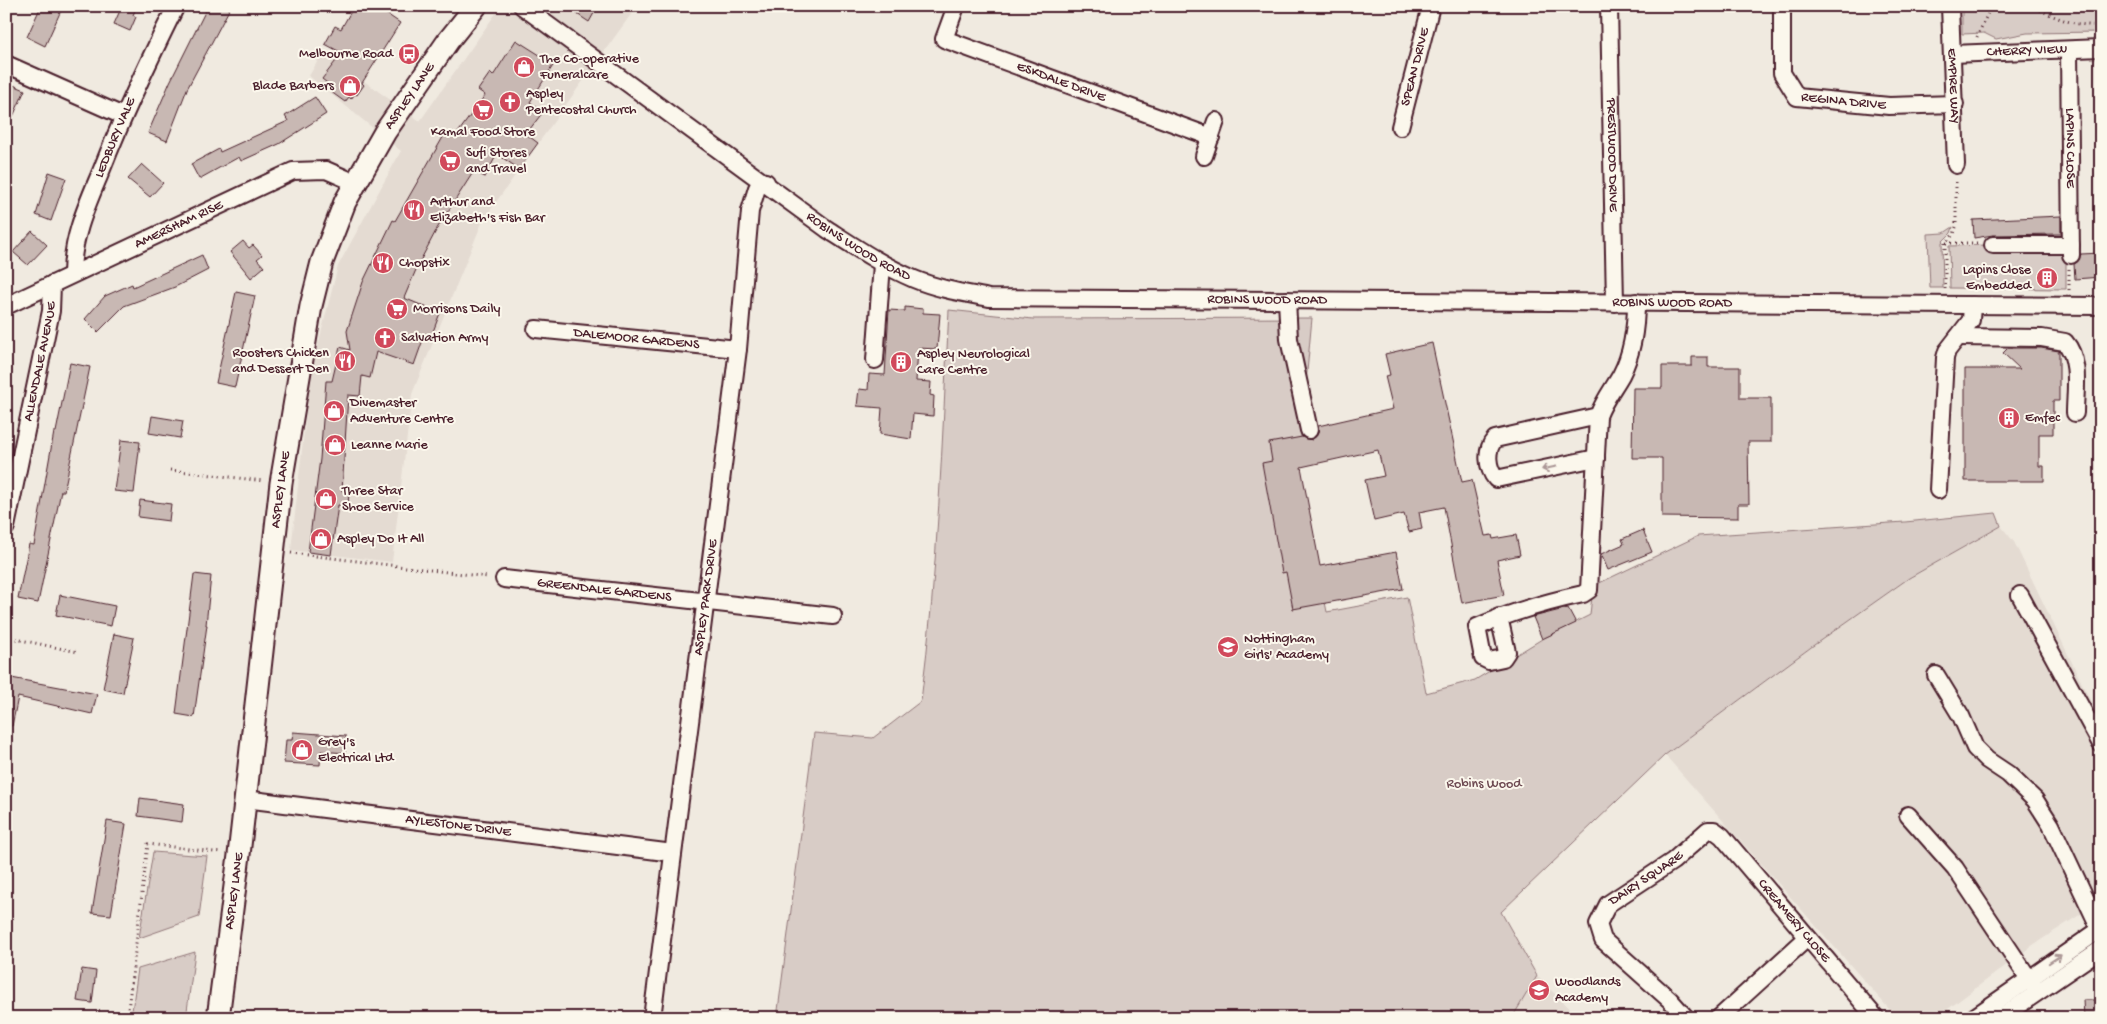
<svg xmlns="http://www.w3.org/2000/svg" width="2107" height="1024" font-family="'Gochi Hand',sans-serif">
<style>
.built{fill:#e4dbd2}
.green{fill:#d8ccc6;stroke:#917678}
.building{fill:#c8b8b3;stroke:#4a1f2b}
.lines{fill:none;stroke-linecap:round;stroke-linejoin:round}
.minor-casing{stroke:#4a1f2b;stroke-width:20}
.major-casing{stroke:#4a1f2b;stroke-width:25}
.path{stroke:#4a1f2b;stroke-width:3;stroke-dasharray:1 4;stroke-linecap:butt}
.minor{stroke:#fbf7ec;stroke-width:16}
.major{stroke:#fbf7ec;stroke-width:21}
.oneway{stroke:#ab9695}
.labels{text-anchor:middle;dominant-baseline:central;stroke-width:4;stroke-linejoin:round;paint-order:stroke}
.street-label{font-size:14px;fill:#4a1f2b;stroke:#fbf7ec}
.poi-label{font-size:14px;fill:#4a1f2b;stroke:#fbf7ec;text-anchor:start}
.park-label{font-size:14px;fill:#6e4a52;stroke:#fbf7ec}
</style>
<rect width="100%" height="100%" fill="#f0eae0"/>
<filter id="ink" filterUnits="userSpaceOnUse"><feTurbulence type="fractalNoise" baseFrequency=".02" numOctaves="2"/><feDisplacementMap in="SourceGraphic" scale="10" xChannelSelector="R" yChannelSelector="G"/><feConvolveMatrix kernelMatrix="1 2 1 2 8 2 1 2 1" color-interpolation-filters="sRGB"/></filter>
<g filter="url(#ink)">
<!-- built -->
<path class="built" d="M501,6H637L483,220L412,394L392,562L291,550L310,377L338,266L401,151L309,76L323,52L420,121Z
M2001,526L2014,542L2101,723V901L2033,945L1936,1018H1897L1665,755L1814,645L1909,578Z
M1537,976L1579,1018H1512Z"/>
<!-- green -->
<path class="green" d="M1962,6H2101V32L2027,33L1996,39L1984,33L1962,34Z
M1953,227L1951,233L1942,242L1943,288H1930L1928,234L1944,233Z
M1989,245L2062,253L2066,260V289L1950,288L1949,246Z
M949,310L1033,319L1312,318L1299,458L1300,478L1327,612L1407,597L1426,693L1475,680L1542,639L1590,615L1593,586L1698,536L1905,522L1996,513L2001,526L1909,578L1814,645L1665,755L1501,912L1537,976L1512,1018H777L814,733L873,738L921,701C938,571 942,440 949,310Z
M153,852L207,856L199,917L139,938Z
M195,952L186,1018H131L138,969Z"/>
<!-- building -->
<path class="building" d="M41,6H63L45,46L27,37Z
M122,6H137L133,15L136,17L130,31L114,24Z
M208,6H231L187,89L167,141L148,133L170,82Z
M354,6H375L400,23L362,83L364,85L357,95L355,94L351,99L349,97L345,102L327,89L331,86L322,79L342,53L325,44L335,26L341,29Z
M565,6H598L589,22Z
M516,40L554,64L530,102L543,112L526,134L538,143L519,169L497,154L485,177L475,172L472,174L438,227L418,265L404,298L440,313L431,337L425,334L414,365L376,352L370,378L362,376L360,396L348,395L342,491L349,492L348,506L338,505L331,555L308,552L320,459L326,381H332L340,347L350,350L347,331L363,282L393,220L395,221L446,132L455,137L485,95L478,90L490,73L493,76Z
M6,82L25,90L6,132Z
M315,97L326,114L279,144L241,161L239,157L199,179L191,164L219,149L220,152L288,121L285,116Z
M142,164L163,183L150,197L128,179Z
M49,172L66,178L51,221L36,215Z
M2061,216V234L1993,235L1974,238L1973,220Z
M32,231L47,245L28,265L13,252Z
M243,241L249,248L253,245L262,255L257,259L264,267L251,278L230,252Z
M2101,253V277L2075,279L2074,264L2079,260L2081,254Z
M202,255L208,270L175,287L124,306L98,332L85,319L105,296L132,284L133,287Z
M236,292L255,296L235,387L216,383Z
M905,307L923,309V313L940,314L937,349L918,348L916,381L931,382L930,395L934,396L933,416L913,414L911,439L880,434L882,408L857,406L859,389L868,390L869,374L885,375L889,310L905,311Z
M1432,343L1462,482L1472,480L1485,536L1492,535L1493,539L1516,535L1520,555L1497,560L1504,595L1462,603L1444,507L1419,512L1422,529L1409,532L1404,514L1374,521L1365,480L1384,476L1378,450L1301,467L1320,566L1396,552L1403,589L1293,609L1286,572L1282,573L1262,463L1272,461L1269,443L1302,437L1312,440L1318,433V426L1393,409L1385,376L1390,375L1385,354Z
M2008,348H2041L2059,351V401H2053V434H2039V466H2044V481H1965V369H2020L2003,353Z
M1692,357H1708V367H1740V398H1771V442H1748L1749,504H1738V518L1662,517V458H1632L1633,388H1662V366H1692Z
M70,363L90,367L64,491H61L38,603L18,599L29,544L34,545L54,432H56Z
M152,416L183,421L180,438L149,433Z
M121,440L140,442L134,493L114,491Z
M140,500L171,504L169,521L138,517Z
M1643,530L1652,552L1608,570L1601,554L1624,544L1622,539Z
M194,574L211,576L206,625H207L194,717L176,714Z
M60,595L115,606L111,626L56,615Z
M1568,608L1576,623L1542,639L1533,617Z
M114,634L134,638L123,693L103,689Z
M6,677L97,694L92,714L18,697L12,726L6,725Z
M293,732L346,736L345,753L321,751L320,765L284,763L286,740H292Z
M140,798L184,804L182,822L138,816Z
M107,821L126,824L111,915L92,913Z
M82,969L96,971L92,1003L77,1001Z
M2083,1000H2101V1018H2084Z"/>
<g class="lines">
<!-- minor casing -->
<g class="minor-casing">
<g id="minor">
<path id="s1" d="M522,6L827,229C855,247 883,266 914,279C938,289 964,293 989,298L2101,306"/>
<path id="s2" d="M956,6L944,39L1211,137"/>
<path id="s3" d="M1609,6L1615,303"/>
<path id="s4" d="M1782,6V73L1797,97L1889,106L1955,104"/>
<path id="s5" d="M1950,6L1956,165"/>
<path id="s6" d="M2069,50L2071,255"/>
<path id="s7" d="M1952,54L2101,48"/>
<path d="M6,64L123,116"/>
<path id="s8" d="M1400,127L1431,6"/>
<path d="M1204,156L1216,121"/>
<path d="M1993,245H2071"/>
<path id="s9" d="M72,274C72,236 88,203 102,169C124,113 149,60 176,6"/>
<path d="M1287,300L1289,339L1309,430"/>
<path id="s10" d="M6,306L293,171L326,170L356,183"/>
<path id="s11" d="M536,329L738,349"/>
<path d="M1958,337L2042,338L2065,342C2081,360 2075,391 2075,413"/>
<path d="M875,360L882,264"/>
<path d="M1596,458L1496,479C1487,468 1485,450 1495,439L1598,416"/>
<path d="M1938,490L1945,358L1947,351L1971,320L1972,305"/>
<path id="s12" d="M6,527L51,311L52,284"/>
<path id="s13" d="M504,579L833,616"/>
<path d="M2020,595L2101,744"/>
<path d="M1499,617L1507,652L1503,658L1489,661L1483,658L1477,627C1512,612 1546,602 1583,594L1589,590L1598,416C1604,400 1613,389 1621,375C1633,352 1636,328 1636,302"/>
<path d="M1936,675L1961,716L1975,748L1987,760L2008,774L2035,800L2051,825L2101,931"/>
<path id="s14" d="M245,799L673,853"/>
<path d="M1908,815L1955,868L2037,991"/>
<path id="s15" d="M652,1018L738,349L750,211L757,188L766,182"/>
<path id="s16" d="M1686,1018L1670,1000L1603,940L1598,924L1608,904L1673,861L1708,830H1714L1722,836L1876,1018"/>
<path d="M1719,1018L1807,938"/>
<path d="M1973,1018L2101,929"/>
<path d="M2000,1018L2101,949"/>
</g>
</g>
<!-- major casing -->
<g class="major-casing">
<g id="major">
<path id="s17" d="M218,1018L239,855L281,483L311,306L322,262L345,202L385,132L448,41L476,6"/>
</g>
</g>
<!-- path -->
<path class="path" d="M2031,6C2055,17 2074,27 2101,25
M1990,8L2016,6
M1977,37L1991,6
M1946,243H1980
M2069,269V290
M1945,289V243L1954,234L1956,227V179
M170,470L264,481
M291,553L488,577
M6,637L78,652
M127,1018L148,844L222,853"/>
<!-- minor -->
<use href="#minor" class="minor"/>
<!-- major -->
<use href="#major" class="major"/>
</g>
<!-- one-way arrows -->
<defs><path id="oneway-shaft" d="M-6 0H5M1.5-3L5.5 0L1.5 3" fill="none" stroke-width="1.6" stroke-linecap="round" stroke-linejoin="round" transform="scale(1.25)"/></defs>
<g class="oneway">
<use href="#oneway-shaft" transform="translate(1549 468) rotate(168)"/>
<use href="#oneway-shaft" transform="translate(2055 959) rotate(-34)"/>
</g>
</g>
<!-- icons -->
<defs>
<g id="bus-disc" transform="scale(1.125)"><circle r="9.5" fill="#d1495b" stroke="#fbf7ec"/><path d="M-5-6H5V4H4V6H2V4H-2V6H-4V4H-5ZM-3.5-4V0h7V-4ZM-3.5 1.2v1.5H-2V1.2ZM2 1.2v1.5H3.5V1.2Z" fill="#fff"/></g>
<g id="shop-disc" transform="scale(1.125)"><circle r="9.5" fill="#d1495b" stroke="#fbf7ec"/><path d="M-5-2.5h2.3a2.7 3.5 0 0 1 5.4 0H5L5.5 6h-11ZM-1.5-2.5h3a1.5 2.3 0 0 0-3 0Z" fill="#fff"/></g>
<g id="church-disc" transform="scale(1.125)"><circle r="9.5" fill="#d1495b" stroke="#fbf7ec"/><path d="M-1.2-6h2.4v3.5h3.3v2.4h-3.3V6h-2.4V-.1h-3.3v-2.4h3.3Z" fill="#fff"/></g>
<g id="supermarket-disc" transform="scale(1.125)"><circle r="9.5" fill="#d1495b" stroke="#fbf7ec"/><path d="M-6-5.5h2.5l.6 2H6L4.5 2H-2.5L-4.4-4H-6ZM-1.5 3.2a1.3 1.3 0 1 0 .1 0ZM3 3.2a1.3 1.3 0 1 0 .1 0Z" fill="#fff"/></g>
<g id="restaurant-disc" transform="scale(1.125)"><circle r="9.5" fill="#d1495b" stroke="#fbf7ec"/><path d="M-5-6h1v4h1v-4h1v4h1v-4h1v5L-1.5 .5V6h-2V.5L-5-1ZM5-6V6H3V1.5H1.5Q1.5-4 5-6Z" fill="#fff"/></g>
<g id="building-disc" transform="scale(1.125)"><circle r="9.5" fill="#d1495b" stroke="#fbf7ec"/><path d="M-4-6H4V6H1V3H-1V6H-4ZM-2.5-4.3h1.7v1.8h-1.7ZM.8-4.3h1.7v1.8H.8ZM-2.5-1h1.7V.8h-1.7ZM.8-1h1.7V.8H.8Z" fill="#fff"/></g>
<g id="school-disc" transform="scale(1.125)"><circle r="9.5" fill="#d1495b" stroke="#fbf7ec"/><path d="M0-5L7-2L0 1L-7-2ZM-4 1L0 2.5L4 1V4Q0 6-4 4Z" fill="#fff"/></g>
</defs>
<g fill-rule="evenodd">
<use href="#bus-disc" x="409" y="54"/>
<use href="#shop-disc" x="524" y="67"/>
<use href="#shop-disc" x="350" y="86"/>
<use href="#church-disc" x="510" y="102"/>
<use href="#supermarket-disc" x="483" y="110"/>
<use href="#supermarket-disc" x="450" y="161"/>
<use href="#restaurant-disc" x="414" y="210"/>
<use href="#restaurant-disc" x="383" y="263"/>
<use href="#building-disc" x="2047" y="278"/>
<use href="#supermarket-disc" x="397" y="309"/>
<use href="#church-disc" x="385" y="338"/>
<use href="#restaurant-disc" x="345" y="361"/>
<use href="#building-disc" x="901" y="362"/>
<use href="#shop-disc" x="334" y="411"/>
<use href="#building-disc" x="2009" y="418"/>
<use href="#shop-disc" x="335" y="445"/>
<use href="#shop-disc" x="326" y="499"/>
<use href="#shop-disc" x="321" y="539"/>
<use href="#school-disc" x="1228" y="647"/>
<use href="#shop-disc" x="302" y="750"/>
<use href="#school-disc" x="1539" y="990"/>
</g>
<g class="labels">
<!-- street labels -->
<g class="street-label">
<text stroke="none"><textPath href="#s7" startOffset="75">CHERRY VIEW</textPath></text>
<text stroke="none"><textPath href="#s8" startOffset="62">SPEAN DRIVE</textPath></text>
<text stroke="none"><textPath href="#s2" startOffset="160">ESKDALE DRIVE</textPath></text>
<text stroke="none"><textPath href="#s5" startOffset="80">EMPIRE WAY</textPath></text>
<text stroke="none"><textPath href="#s17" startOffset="952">ASPLEY LANE</textPath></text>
<text stroke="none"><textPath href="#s4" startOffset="142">REGINA DRIVE</textPath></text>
<text stroke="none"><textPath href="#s9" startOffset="144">LEDBURY VALE</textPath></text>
<text stroke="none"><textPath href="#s6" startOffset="98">LAPINS CLOSE</textPath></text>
<text stroke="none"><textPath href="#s3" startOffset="149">PRESTWOOD DRIVE</textPath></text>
<text stroke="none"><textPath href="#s10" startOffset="191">AMERSHAM RISE</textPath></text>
<text stroke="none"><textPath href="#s1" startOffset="414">ROBINS WOOD ROAD</textPath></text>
<text stroke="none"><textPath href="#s1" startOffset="834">ROBINS WOOD ROAD</textPath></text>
<text stroke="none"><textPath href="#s1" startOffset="1239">ROBINS WOOD ROAD</textPath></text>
<text stroke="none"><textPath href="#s11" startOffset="101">DALEMOOR GARDENS</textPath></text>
<text stroke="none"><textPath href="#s12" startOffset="169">ALLENDALE AVENUE</textPath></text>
<text stroke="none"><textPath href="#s17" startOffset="532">ASPLEY LANE</textPath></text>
<text stroke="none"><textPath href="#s13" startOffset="101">GREENDALE GARDENS</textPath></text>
<text stroke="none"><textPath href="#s15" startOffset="424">ASPLEY PARK DRIVE</textPath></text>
<text stroke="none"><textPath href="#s14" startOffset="215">AYLESTONE DRIVE</textPath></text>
<text stroke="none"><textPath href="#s16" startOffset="199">DAIRY SQUARE</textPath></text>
<text stroke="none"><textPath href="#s17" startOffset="128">ASPLEY LANE</textPath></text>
<text stroke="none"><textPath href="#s16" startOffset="405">CREAMERY CLOSE</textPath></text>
</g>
<!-- poi labels -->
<g class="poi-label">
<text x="393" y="54" text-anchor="end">Melbourne Road</text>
<text x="540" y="59">The Co-operative<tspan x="540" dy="16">Funeralcare</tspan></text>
<text x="334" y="86" text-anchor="end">Blade Barbers</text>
<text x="526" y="94">Aspley<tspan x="526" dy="16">Pentecostal Church</tspan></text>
<text x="483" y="132" text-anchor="middle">Kamal Food Store</text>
<text x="466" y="153">Sufi Stores<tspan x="466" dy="16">and Travel</tspan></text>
<text x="430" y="202">Arthur and<tspan x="430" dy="16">Elizabeth's Fish Bar</tspan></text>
<text x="399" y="263">Chopstix</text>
<text x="2031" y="270" text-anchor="end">Lapins Close<tspan x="2031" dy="16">Embedded</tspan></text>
<text x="413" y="309">Morrisons Daily</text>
<text x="401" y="338">Salvation Army</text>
<text x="329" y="353" text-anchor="end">Roosters Chicken<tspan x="329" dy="16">and Dessert Den</tspan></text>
<text x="917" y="354">Aspley Neurological<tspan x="917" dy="16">Care Centre</tspan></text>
<text x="350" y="403">Divemaster<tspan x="350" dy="16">Adventure Centre</tspan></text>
<text x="2025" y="418">Emfec</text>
<text x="351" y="445">Leanne Marie</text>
<text x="342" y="491">Three Star<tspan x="342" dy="16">Shoe Service</tspan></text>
<text x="337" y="539">Aspley Do It All</text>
<text x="1244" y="639">Nottingham<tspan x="1244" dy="16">Girls' Academy</tspan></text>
<text x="318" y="742">Grey's<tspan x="318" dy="16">Electrical Ltd</tspan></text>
<text x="1555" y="982">Woodlands<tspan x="1555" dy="16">Academy</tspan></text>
</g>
<!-- park labels -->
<g class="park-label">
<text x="1484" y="784">Robins Wood</text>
</g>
</g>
<!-- margin -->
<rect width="2107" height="1024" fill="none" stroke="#fbf7ec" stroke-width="25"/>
<rect x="12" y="12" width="2082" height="999" fill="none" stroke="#4a1f2b" stroke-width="2" filter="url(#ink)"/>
</svg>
